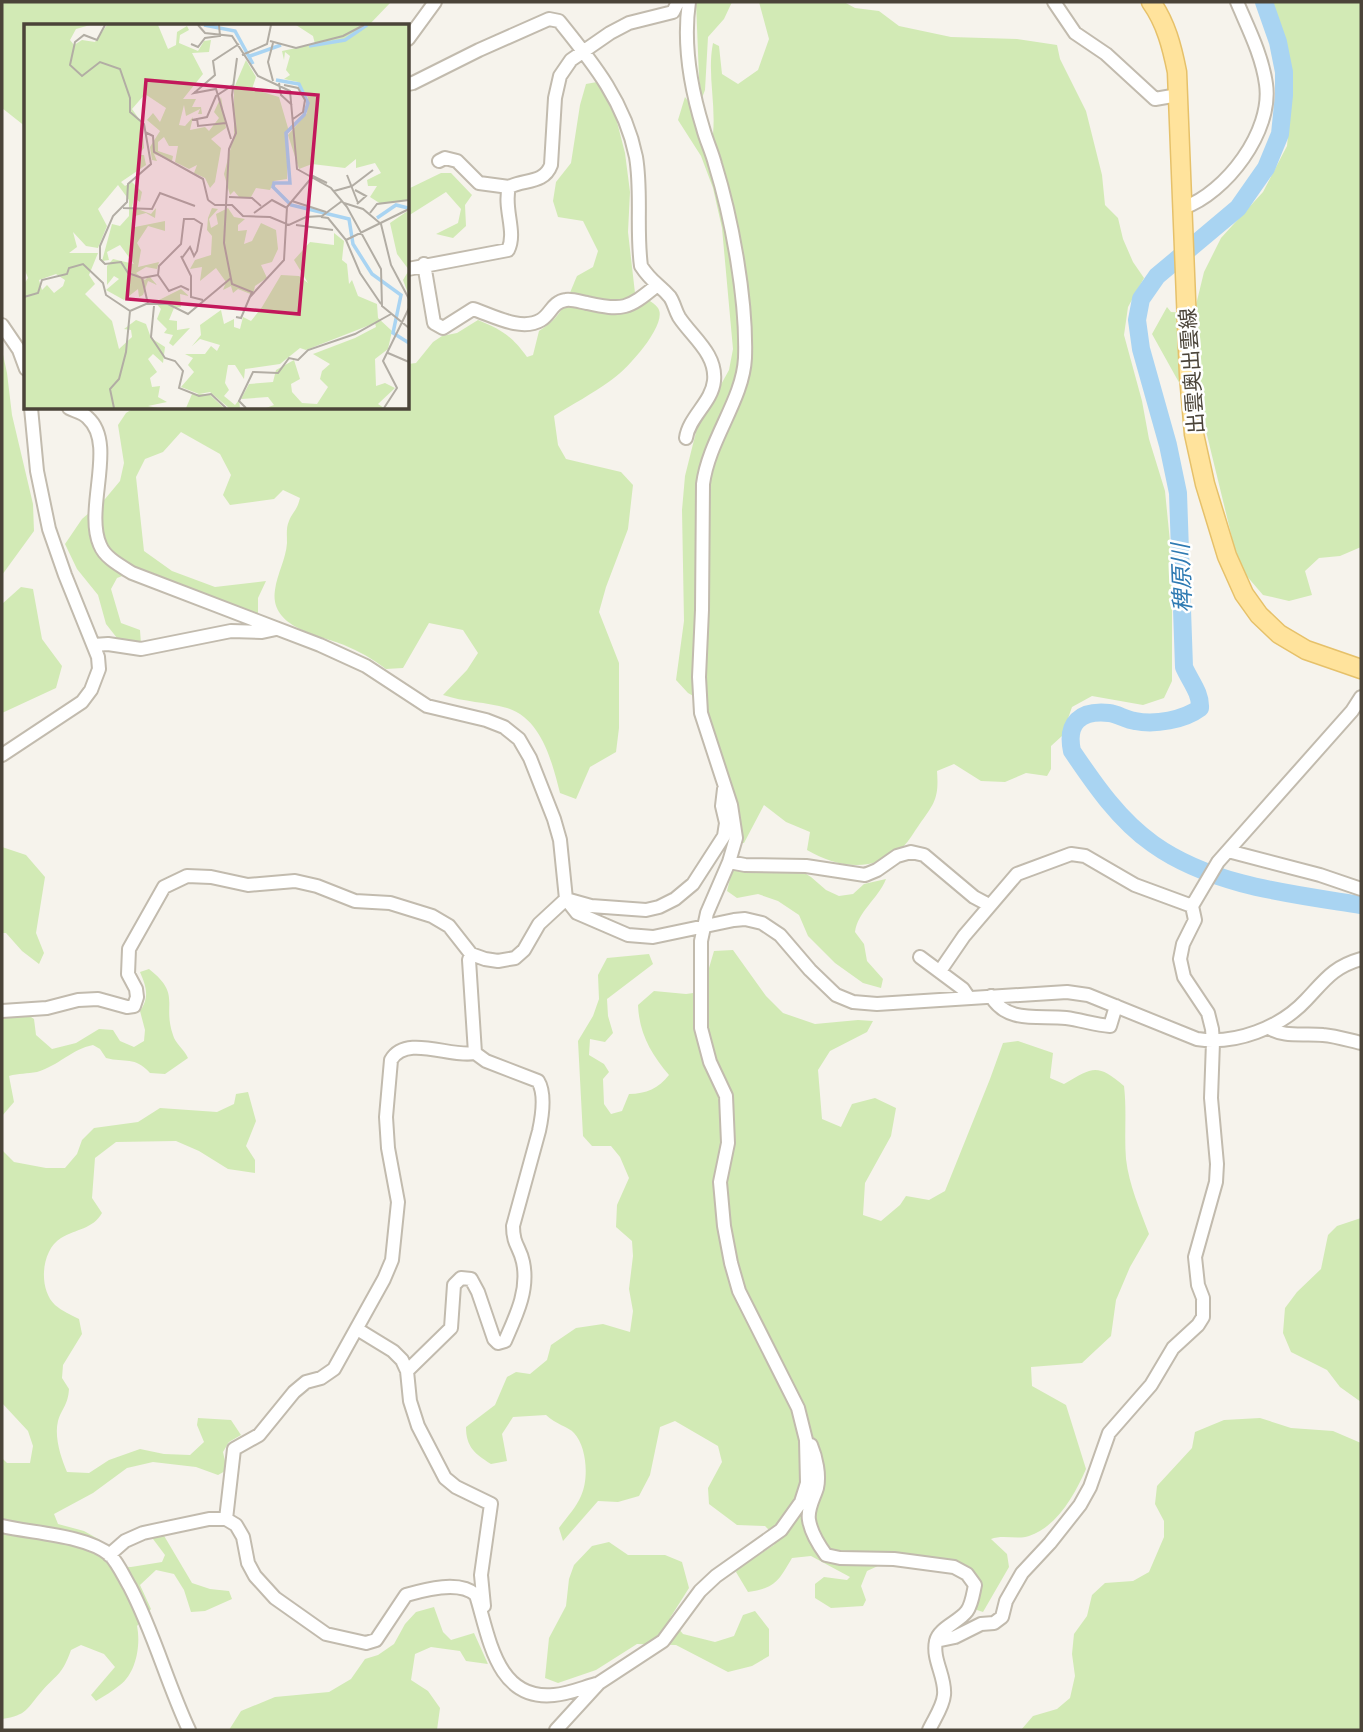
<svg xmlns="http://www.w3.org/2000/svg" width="1363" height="1732" font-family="Quicksand,'Noto Sans JP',sans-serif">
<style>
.green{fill:#d2eab5}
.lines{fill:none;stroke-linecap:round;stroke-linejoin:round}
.river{stroke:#a9d4f2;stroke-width:18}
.minor-casing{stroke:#c2bbae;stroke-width:16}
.primary-casing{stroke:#e6c16a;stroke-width:21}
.minor{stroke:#fff;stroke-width:12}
.primary{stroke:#ffe39c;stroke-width:18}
.labels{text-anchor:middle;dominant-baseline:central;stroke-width:5;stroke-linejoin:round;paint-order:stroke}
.street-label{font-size:21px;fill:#4b4439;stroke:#fff}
.water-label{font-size:23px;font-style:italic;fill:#2e7ab2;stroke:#fff}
.inset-river{fill:none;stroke:#a9d4f2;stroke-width:3.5}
.inset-road{fill:none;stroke:#b2ada4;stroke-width:2}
.view{fill:#c2185b;fill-opacity:0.15;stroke:#c2185b;stroke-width:3.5}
.inset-edge{fill:none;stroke:#4b4439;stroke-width:3.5}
</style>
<rect width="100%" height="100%" fill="#f6f3ec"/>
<!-- green -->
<path class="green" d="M2,2H391L368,26H26V127L2,108Z
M696,2H732L724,19L708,37L705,90L702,98L699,78Z
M759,2H844L855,8L879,11L899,26L951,37L1017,39L1057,45L1060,59L1086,111L1102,175L1105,205L1118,218L1123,239L1133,262L1144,278L1128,307L1124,335L1142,401L1149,439L1165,491L1172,562V681L1164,698L1143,705L1092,696L1072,707L1062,736L1051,746V769L1047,776L1026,773L1005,782L981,781L954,764L937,771C939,798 935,803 919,825C914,832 909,841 903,847C873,873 838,868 807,850L810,832L786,822L764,805L744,843H738L711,733L706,703L688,693L676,680L684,621L682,510L685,476L697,428L729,370L733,349L722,228L713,188L701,156L678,120L685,97L692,106L701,139L713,134C716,103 707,73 713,43L719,46L722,74L738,84L758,70L769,39Z
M1270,2H1361V547L1340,556L1319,558L1305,571L1312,595L1289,601L1263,595L1245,574L1234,546L1206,431L1152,334L1167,307L1171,312L1194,313L1204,272L1221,238L1263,192L1287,146L1293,86L1283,33Z
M597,82L616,118L625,153L630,192L628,232L635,293C642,297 653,301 658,308C669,324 625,372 610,381C592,394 573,404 554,416L558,445L566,459L621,472L633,485L628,529L606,587L599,612L619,663V728L616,752L590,767L576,799L560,793C552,762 542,719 507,708C486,702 464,702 443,695L467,670L478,653L463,630L429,623L403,668L386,669C373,659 359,651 344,645C319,635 269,628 275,590C277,574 286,559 287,543C287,536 286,527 289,521C293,511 297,511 300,498L283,490L274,499L230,505L223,495L231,475L220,454L181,432L163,452L145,459L136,477L144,551L172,571L215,587L266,581L258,598V615L172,581L138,570L117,578L111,589L121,623L140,630L141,644L117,638L106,624L98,595L77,569L65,544L82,519L105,499L120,481L124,463L118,425L126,413L134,408H408V364L416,363L433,342L442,336L457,333L478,320C502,330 512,336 527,357L533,355L539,331C564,315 566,301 577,276L593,267L598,251L583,221L558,217L553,201L556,182L571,163L580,105L586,84Z
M441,173H451L472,195L465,205L466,226L453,238L436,234L458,223L461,209L446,192L408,216V189Z
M2,350L7,373L12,415L33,504L34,531L2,575Z
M21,587L33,589L42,639L62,666L56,688L2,713V604Z
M2,847L26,855L45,877L36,933L44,953L39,964L22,951L6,933H2Z
M776,867L798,869L811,877L826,890L839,896L853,894L864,884L886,879C878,899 858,911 855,932L864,944L867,961L883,979L881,988L863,983L835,963L808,936L799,915L778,901L758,894L737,898L727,891L732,871Z
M733,950L766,996L783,1013L815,1024L858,1020L873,1021L867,1032L830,1051L818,1070L822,1119L841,1127L852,1104L875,1098L896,1108L891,1136L865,1183L863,1215L881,1221L900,1205L906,1196L929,1200L945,1191L990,1079L1003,1043L1018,1041L1053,1053L1050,1078L1064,1084C1093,1067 1097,1063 1124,1086C1127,1111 1124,1135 1126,1159C1129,1185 1140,1210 1149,1234L1130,1267L1116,1300L1111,1336L1082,1363L1031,1367L1032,1386L1066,1405L1086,1469C1075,1494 1058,1526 1029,1536C1017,1540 1003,1534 991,1539L1007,1554L1009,1567L983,1612L974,1609L967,1567L880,1565L867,1571L861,1586L866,1600L863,1606L831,1608L815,1598V1584L824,1577L847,1580L850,1577L811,1556L792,1558C778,1582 775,1588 748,1592L736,1572L738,1568L774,1545L777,1538L765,1526L737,1525L709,1504L708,1488L722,1462L718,1446L675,1421L660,1427L650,1475L639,1496L618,1502L598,1501L563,1541L559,1528C566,1518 576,1508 581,1496C589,1479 587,1447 574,1433C569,1427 555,1424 546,1415L513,1417L502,1434L507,1461L491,1464C475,1454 466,1447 466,1427L495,1405L507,1377L516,1372L530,1374L547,1360L551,1345L576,1328L603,1324L630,1332L633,1311L629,1289L633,1256L632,1241L616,1227L617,1205L629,1178L620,1157L611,1146H592L583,1136L578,1041L593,1016L599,999L598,975L607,958L649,954L653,964L607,999L608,1016L613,1033L605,1042L590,1039L589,1055L604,1064L609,1072L603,1079L604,1104L611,1114L622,1111L629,1094C646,1094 659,1088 669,1075C651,1054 639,1033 638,1005L654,991L686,994L708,991L709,968L714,951Z
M149,969C182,995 162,1003 173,1035C175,1043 184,1049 188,1058L165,1074L150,1073C135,1056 125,1063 106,1058L100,1049L93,1045C72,1049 58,1066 37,1072C27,1074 19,1073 9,1076L14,1102L2,1116V1018L28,1015L34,1019L36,1035L52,1049L76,1043L99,1029L113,1030L120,1041L134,1047L144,1041L145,1030L140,1011C150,997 146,986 140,972Z
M248,1092L256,1121L246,1146L255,1160V1173L228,1169L199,1151L176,1141L116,1142L95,1158L92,1198L102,1213C93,1229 76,1229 61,1238C41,1250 38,1289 55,1305C62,1311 71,1315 79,1319L82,1334L63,1365L62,1378L69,1389C68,1405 62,1408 58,1421C54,1437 61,1458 67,1472L89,1473L109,1460L140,1449L164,1454L190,1455L204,1442L197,1425L198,1418L231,1420L241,1435L229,1442L223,1452L227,1470L218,1475L196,1467L153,1462L127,1468L93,1493L54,1514L58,1524L84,1531L100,1540L101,1557L110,1566L131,1567L162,1562L165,1555L150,1535L163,1534L192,1583L210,1589L229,1591L232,1599L205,1611L191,1612L184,1590L174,1574L156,1570L140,1585L151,1609L137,1626C141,1645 136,1673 120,1685C113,1691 104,1696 96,1701L91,1695L115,1667L104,1654L81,1645L71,1650C62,1675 58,1673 42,1691C26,1709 28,1715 2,1719V1458L7,1463H30L33,1446L28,1431L2,1403V1150L14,1162L46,1168H65L77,1154L82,1140L94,1128L138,1122L160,1108L217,1112L234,1104L236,1094Z
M1361,1218V1402L1340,1387L1327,1370L1291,1352L1283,1333L1285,1308L1297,1292L1321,1269L1328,1235L1337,1226Z
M1260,1418L1291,1428L1333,1431L1361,1443V1730H1021L1033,1716L1057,1709L1070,1698L1075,1676L1072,1654L1074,1634L1087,1616L1092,1595L1105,1583L1133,1581L1149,1572L1164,1537V1521L1155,1504L1157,1486L1192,1448L1195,1432L1224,1420Z
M609,1542L628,1555H665L682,1562L689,1588L670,1618L683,1634L715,1642L734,1636L743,1615L755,1611L769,1629V1656L752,1666L728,1672L676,1645L637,1644L596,1670L558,1683L545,1678L549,1638L566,1606L569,1579L574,1565L592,1546Z
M434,1607L443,1632L451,1640L474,1633L488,1664L466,1661L460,1651L431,1647L415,1654L411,1680L428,1691L440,1708L437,1730H229L241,1711L275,1697L329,1692L351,1679L365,1659L378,1655L394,1644L405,1624L416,1612Z"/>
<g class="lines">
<!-- river -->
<path class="river" d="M1264,2L1278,42L1284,72V95L1280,134L1266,168L1238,208L1157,276L1141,299L1137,320L1141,349L1168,445L1178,493L1184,667C1190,681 1201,693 1200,708C1184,720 1155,725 1135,721C1126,720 1118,714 1109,713C1080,710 1066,723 1072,751C1095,785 1119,820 1153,844C1212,886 1291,894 1361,905"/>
<!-- minor casing -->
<g class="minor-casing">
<path id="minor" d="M1054,2L1075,33L1106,54L1155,99L1178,95
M408,39L435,2
M408,84L413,83L479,50L549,19L559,21C593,63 625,102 636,157C642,192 636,230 641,266C652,283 659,284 670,297C674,303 675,310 679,317C692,337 717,354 714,381C712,402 689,417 686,438
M439,161L445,158L457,161L479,183L509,187
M1183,208C1226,193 1273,131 1266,84C1262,55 1248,28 1237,2
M424,264L434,323L443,328L473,309C492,315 521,332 541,320C551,314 552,302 566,300C572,299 581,302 587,303C623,311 628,309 656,286
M408,269L508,250C517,232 503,208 509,187C525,179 544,184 551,165L555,98L560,76L571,60L610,33L629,23L673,12L678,2
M2,325L19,350L26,369
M69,408C75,411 84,413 88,418C117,444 84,509 100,545C105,558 121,566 132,573L320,645L366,666L427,706L486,720L504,727L519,739L530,758L554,819L560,840L566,899L577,913L628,935L653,937L734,920L745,919L762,923L780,935L810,970L836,995L853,1002L877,1004L1067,992L1088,995L1197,1039C1235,1045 1280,1028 1306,1000C1325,980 1333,967 1361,959
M94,645L108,644L141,649L231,631L262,632L276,629
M2,755L82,702L91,690L99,669L98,657L65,575L49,529L37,471L31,408
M1228,851L1320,875L1361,889
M729,862L745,865L806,866L865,875L877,870L897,856L911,852L924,855L974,897L989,905
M920,957L963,989L969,998
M940,971L964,936L1017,874L1071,854L1085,856L1135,885L1192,906
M991,996C1007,1024 1039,1015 1066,1018C1081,1020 1096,1025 1110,1026L1116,1006
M2,1011L47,1008L78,1000L98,999L127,1007L134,1006L137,997L136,989L128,974L129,949L164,887L187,876L211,877L248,885L295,881L317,886L355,901L390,903L432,916L449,926L471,954L485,959L498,961L515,958L524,950L539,924L566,899L591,906L646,910L659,907L675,899L693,884L724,836L726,823L722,806L724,789
M1268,1027C1282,1038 1305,1033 1323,1035C1336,1036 1348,1040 1361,1043
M357,1329L393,1351L402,1360L407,1371L410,1401L418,1426L445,1478L456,1487L491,1504L481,1575L484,1606
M407,1371L451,1328L454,1285L461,1278L471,1279L478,1292L494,1339L498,1343L505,1341C516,1316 529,1290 523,1262C520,1247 513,1245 513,1226L539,1131C542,1117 546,1094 538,1081L486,1061L475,1053L469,960L471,954
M811,1445C816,1457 820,1475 817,1488C814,1498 807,1509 809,1520C811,1533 818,1544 826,1555L840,1558L894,1559L954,1567L967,1574L975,1585C973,1594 972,1604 967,1611C959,1622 939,1628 936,1641C932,1660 946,1677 944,1695C943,1707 934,1719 929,1730
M226,1519L234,1449L259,1435L294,1392L306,1382L321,1378L334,1369L384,1279L392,1260L398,1202L388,1148L386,1117L391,1060C406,1034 451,1058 475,1053
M2,1526C30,1533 87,1535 110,1555C118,1563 124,1577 130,1587C154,1633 167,1683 189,1730
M109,1555L125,1541L143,1533L209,1519H226L236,1525L243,1537L248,1563L255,1576L275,1598L326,1634L366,1643L376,1640L406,1595C426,1589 460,1580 476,1595C489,1636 496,1701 554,1695C568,1694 582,1688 596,1684
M936,1641L955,1637L981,1624L994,1623L1002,1617L1006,1601L1022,1573L1050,1543L1080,1505L1090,1487L1109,1433L1151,1385L1173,1348L1198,1325L1203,1317V1298L1198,1285L1195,1257L1216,1182L1217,1164L1211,1098L1213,1042L1212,1029L1208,1013L1184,977L1180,959L1183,944L1195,920L1192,906L1218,862L1352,711L1361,697
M556,1730L599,1683L663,1641L700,1591L716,1576L781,1530L801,1502L807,1483L806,1440L798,1408L739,1291L731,1263L724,1226L720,1182L728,1143L726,1096L710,1062L701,1028V941L707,913L729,862L736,838L731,805L701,713L699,677L702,610L703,484C709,439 743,400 745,358C747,300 732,219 715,164C712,152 706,140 703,128C691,89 683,43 689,2"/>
</g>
<!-- primary casing -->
<g class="primary-casing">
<path id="primary" d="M1151,2C1166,23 1172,47 1177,72L1189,375L1194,434L1205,484L1227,556L1244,594L1259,615L1279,634L1306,650L1361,669"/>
</g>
<!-- minor -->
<use href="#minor" class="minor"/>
<!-- primary -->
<use href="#primary" class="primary"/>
</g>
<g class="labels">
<!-- street labels -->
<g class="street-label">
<text transform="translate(1191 371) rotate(-94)">出雲奥出雲線</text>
</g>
<!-- water labels -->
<g class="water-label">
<text transform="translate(1181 578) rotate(-92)">稗原川</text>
</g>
</g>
<!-- overview -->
<g transform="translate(24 24)">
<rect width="385" height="385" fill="#f6f3ec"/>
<path d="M0,1H66L52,5L46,16L50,21L58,16L71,18L83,1H134L144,25L152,21L153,8L163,2L165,6L156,11L155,19L174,27L180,17L187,16L185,28L168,29L179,50L159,75H172L168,83H177L178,90H174L176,85L162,92L160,81L155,101L161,102L169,93L166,106L181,103L185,107L195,94L190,88L197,73L202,104L187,115L197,124L191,158L186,164L181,154L170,149L173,141L165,145L151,138L154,122H145L140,113L134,118V127L149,132L148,137L130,130L133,137L128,136L126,123L136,107L123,96L129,89L136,98L142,84L121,70L108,85L118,99L120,124L114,131H120L122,141L97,158L101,162L108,158L118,168L116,178L110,174L108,183L127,190L132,184L131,194L122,189L111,192V203L141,197V207L124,202L113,219L117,226L114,243L135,238L133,245L122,243L112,249L121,256L125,252L133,261L124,257L119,271L115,273L114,265L100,276L82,266L95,255L90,252L83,261V242L89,235L110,240L96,221L83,228L85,236L78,237L88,200L96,202L105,192V176L94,161L74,185L83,202L74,224L62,222L49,208L53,223L45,229H74L65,251L71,260L61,270L88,297L95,325L108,313L107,306L100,305L112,296L122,300L127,314L141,323L139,339L129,330L124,335L133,348L126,354L128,363L136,362L134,373L143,378L124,382L134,384H0V260L4,254L0,244ZM32,250L41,256L39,262L30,269L23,261L18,266L15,256ZM272,1H385L384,176L357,180L346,173L353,162H344L343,156L357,149L351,139L332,144V135L321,144L288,140L275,145L264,111L283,89L284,74L274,58L260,55L266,51L262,46L266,32L261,28L260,36L258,27L291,20L289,12ZM222,36L232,53L228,65L255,73L264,104L263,155L250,157L246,166L232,164L227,173H215L210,167L206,171L200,150L210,111V64ZM188,184L194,185L185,195L187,204L194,200L192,190L204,184L210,193L221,195L214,201V207L223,206L220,220L228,217L237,199L252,206L254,225L248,238L237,241L243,254L231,262L229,271L214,265L209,269L207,262L199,266L202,258L192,244L176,257L178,243L166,245L171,236L187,231L188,212L183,206L184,194ZM385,186V272L379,256L385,246L373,230L366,199ZM310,209L320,217L318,236L323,240L325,260L328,256L334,272L353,280L354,294L368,307L364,325L351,335L352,362L361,359L371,364L354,380L360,384H242L250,381L244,373L217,375L225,360L249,358L252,346L270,336L276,355L267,360L268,368L278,379L293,380L304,363L296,355L298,347L306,340L289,330L331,314L352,303L351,299L282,326L276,324L256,340L221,345L220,355L211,341H204L201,359L205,366L200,372L211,381L215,376L216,384H205L186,368L175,370L157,363L170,348L164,341L169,334L161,330H181L187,322L193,327L196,321L176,315L168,322L177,311L176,301L197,286L200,300L210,295V303L216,305L219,293L227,297L238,283L257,251L275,252L284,259L270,236L286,218L310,221ZM157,265L165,272L156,270L157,283L150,284L145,296L153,297V306L166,304L149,322L145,319L149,311L140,309L143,305L133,295L137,285L131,278ZM168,370H185L200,384H162Z" fill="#d2eab5" fill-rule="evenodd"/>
<path class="inset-river" d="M180,1L211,7L229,40M285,22L321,16L343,1M226,32L257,21M252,56L275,60L284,79L280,91L262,109L266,159H250L249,163L267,181L325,195L329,220L348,250L377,271L369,309L385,319M353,194L372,181L384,184"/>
<path class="inset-road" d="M81,1L73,16L60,11L51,18L46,41L58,52L76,38L96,45L106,74V88L120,100L127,140L104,160L103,178L89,192L76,222V235L81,240L97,238L104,249L118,254L134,251M174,1L181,9L208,12L234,52L266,67L273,145L307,164L323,183L357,245L358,282L385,304M246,17L272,24L319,12L340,1M167,20L174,23L181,14L196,12L195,1M218,31L243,20L247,1M249,57L244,38L249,19M255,59L257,71L268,81M260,61L274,64L281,76L279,88L269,95M173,94L174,102L202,99M168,96L183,93L192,72L209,61M121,108L129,112L130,128L179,155L184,176M207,115L192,65L170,69L191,51L189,37L215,20M323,151L334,179M331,166L342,172L333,180M310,167L328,162L349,146M205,173L228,174L237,182M184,176L191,181H208L219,192L246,193L265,201L282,193L298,192L318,177M268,177L302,188M320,179L339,185L357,200L367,241L385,275M99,184L128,185L136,169L171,182M230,189L248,176L263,184M346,189L353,180L385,176M297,193L304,194L322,216L336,249L357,280M272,201L309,206M322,216L385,185M157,232L167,252V273L179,276M158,234L166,223L170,232L173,227L178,200L170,195H160L157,220L135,242L134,251L145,267L157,262L165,266M118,254L124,280M0,273L14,269L18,256L43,250L45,244L59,240L79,259L82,271L106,287M225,274L260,236L263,183L289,152L303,159M130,282L127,313L141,334L151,337L159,347L155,364L175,372L187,370L202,384M106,287L122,280H144L164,290L207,254M212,293L217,294L228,268L208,260L200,219L205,125L212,109L208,71L213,34M364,329L385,338M90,384L86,365L95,355L102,328L106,287M222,384L215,377L229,348L254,349L265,334L274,336L284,326L331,310L367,290M360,384L373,364L359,337L385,284"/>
<path class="view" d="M122,56L294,71L275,290L103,275Z"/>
<rect width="385" height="385" class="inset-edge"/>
</g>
<!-- border -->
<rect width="1363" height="1732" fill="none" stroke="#4b4439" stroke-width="7"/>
</svg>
